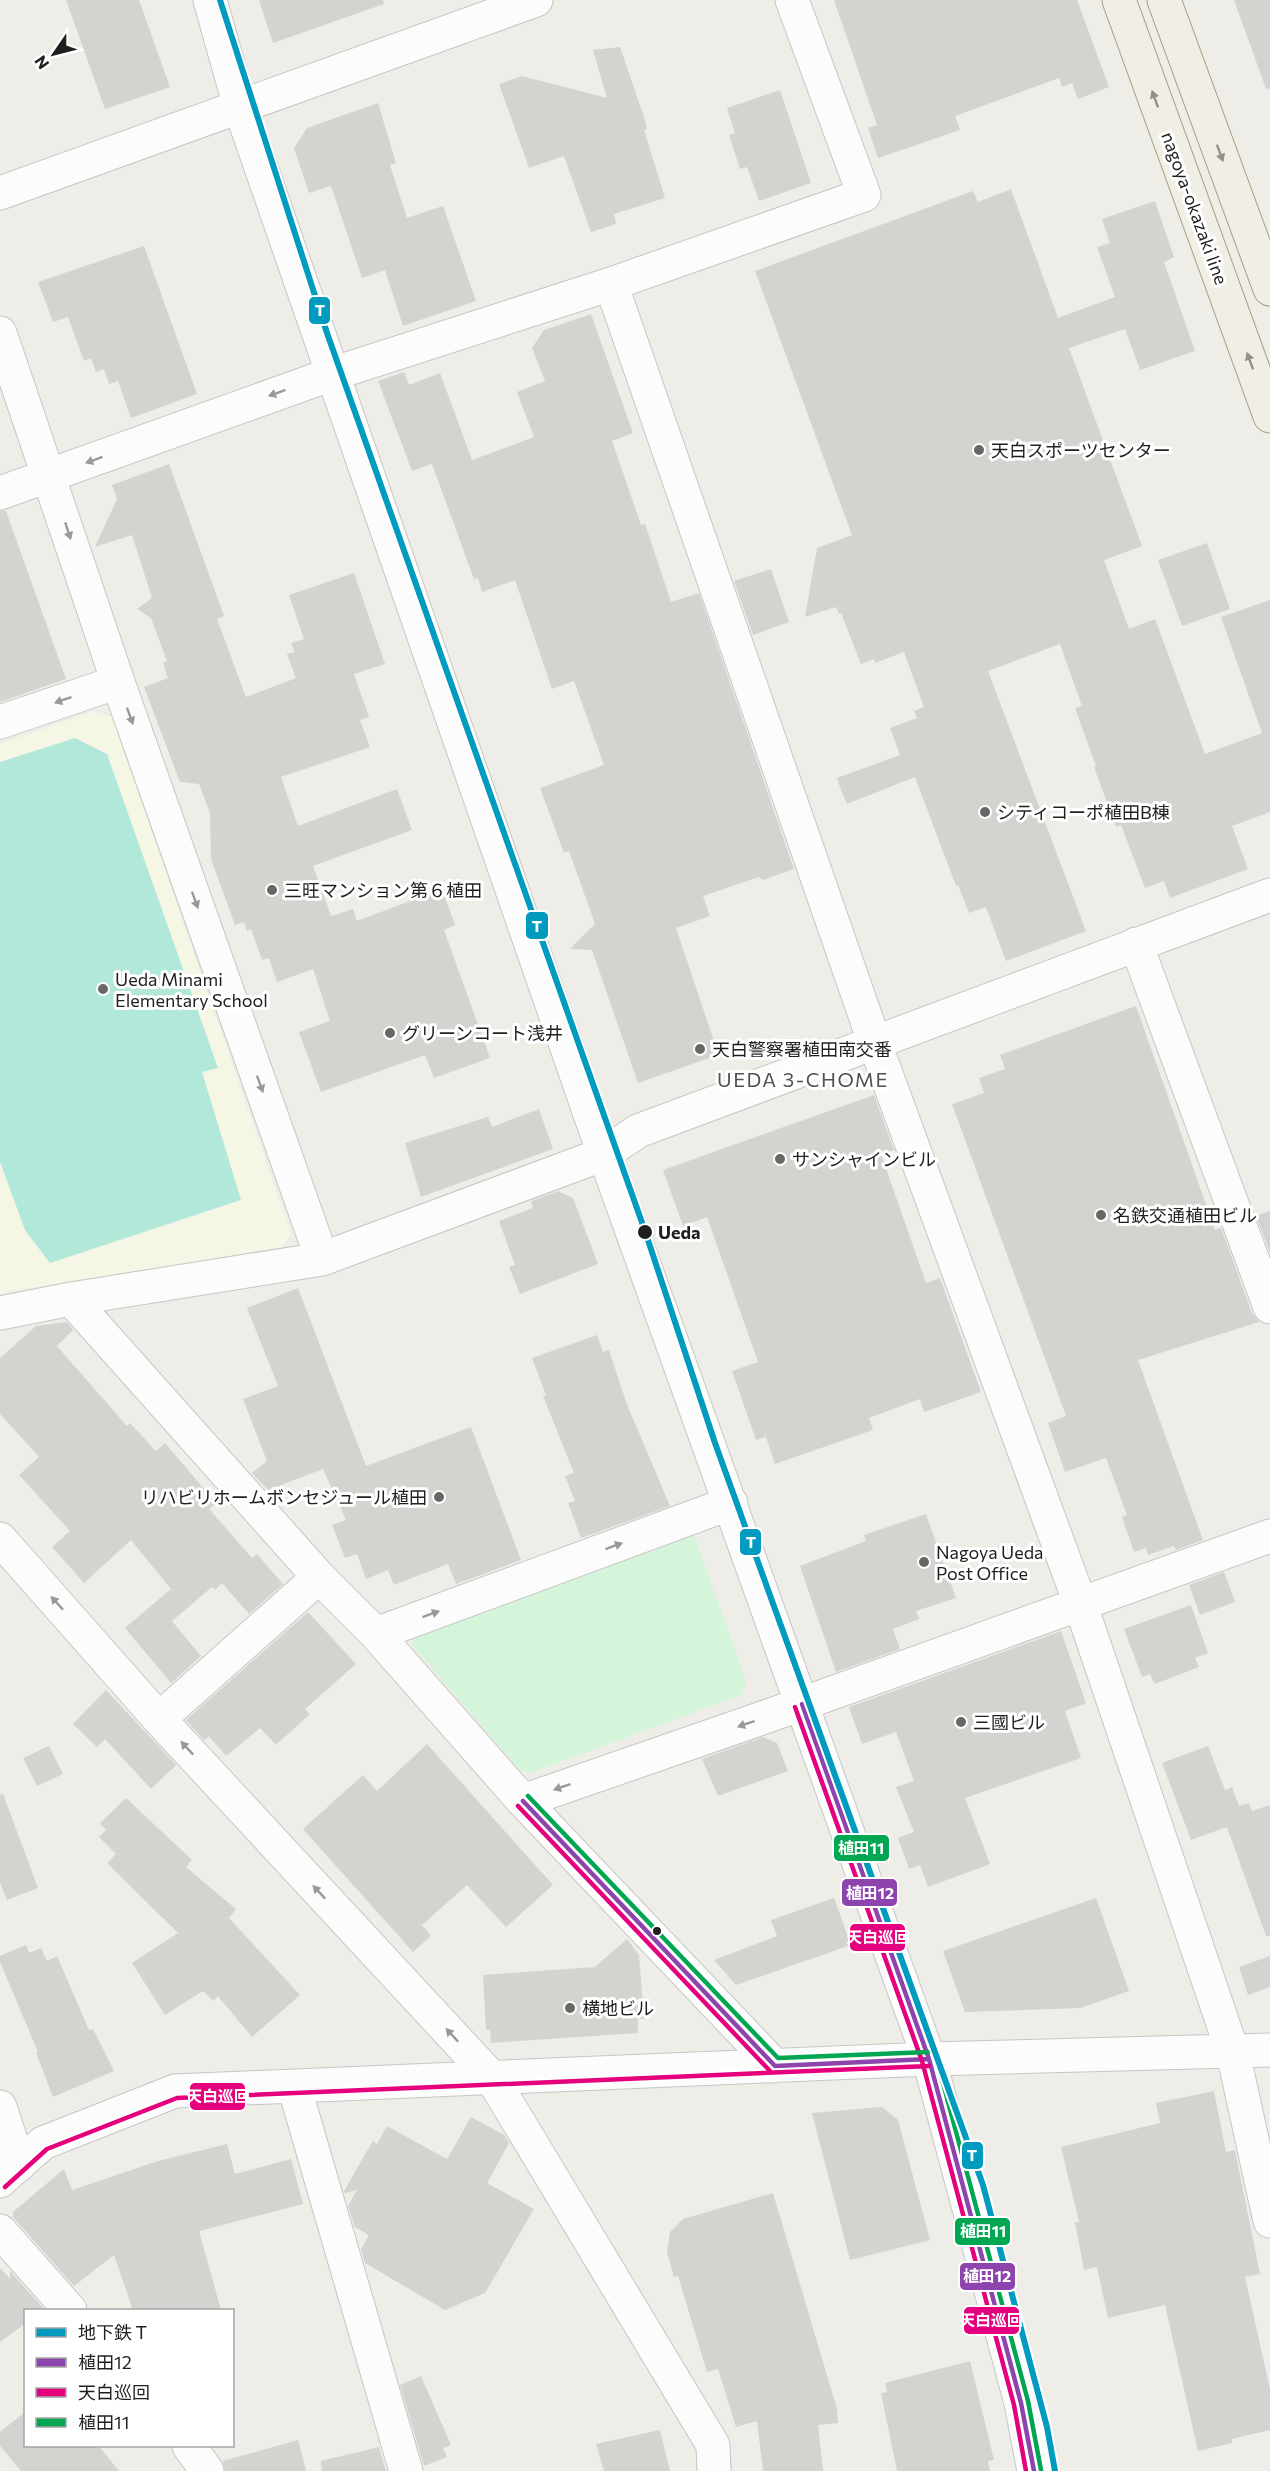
<svg xmlns="http://www.w3.org/2000/svg" width="1270" height="2471" font-family="Commissioner,'Noto Sans JP',sans-serif">
<style>
.education{fill:#f5f7e4}
.park{fill:#d5f5db}
.pitch{fill:#b2e8da}
.building{fill:#d5d3cf}
.lines{fill:none;stroke-linecap:round;stroke-linejoin:round}
.minor-casing{stroke:#c6c6c4;stroke-width:35}
.major-casing{stroke:#a59f84;stroke-width:35}
.minor{stroke:#fcfcfc;stroke-width:33}
.major{stroke:#f1eee5;stroke-width:33}
.bus-1-casing{stroke:#fff;stroke-width:9}
.bus-2-casing{stroke:#fff;stroke-width:9}
.bus-3-casing{stroke:#fff;stroke-width:9}
.bus-1{stroke:#8e44ad;stroke-width:4.5}
.bus-2{stroke:#e5007d;stroke-width:4.5}
.bus-3{stroke:#00a651;stroke-width:4.5}
.metro-1-casing{stroke:#fff;stroke-width:10}
.metro-1{stroke:#009bbf;stroke-width:6}
.oneway{fill:#92918c}
.oneway2{fill:#999}
.poi-dot{fill:#676765;stroke:#fff;stroke-width:2}
.stop-dot{fill:#1f1f1f;stroke:#fff;stroke-width:2}
.labels{text-anchor:middle;dominant-baseline:central;stroke-width:6;stroke-linejoin:round;paint-order:stroke}
.street-label{font-size:18px;fill:#1f1f1f;stroke:#fff}
.poi-label{font-size:18px;fill:#1f1f1f;stroke:#fff;text-anchor:start}
.stop-label{font-size:18px;font-weight:bold;fill:#1f1f1f;stroke:#fff;text-anchor:start}
.neighbourhood-label{font-size:20px;letter-spacing:1.5px;fill:#525252;stroke:#fff}
.line-badge{stroke:#fff;stroke-width:2}
.badge-label{font-size:16px;text-anchor:middle;font-weight:bold;fill:#fff}
</style>
<rect width="100%" height="100%" fill="#eeede8"/>
<!-- education -->
<path class="education" d="M95,711L112,717L291,1234L283,1247L0,1293V744Z"/>
<!-- park -->
<path class="park" d="M692,1529L746,1681L742,1695L530,1773L520,1770L412,1645L414,1630Z"/>
<!-- pitch -->
<path class="pitch" d="M75,738L107,754L218,1068L202,1072L241,1200L50,1263L25,1230L0,1162V762Z"/>
<!-- building -->
<path class="building" d="M66,0H139L170,87L105,109Z
M259,0H383L384,4L273,43Z
M834,0H1077L1109,87L1078,99L1072,83L1062,87L1059,78L955,116L960,130L878,158L868,128L877,125Z
M1234,0H1270V88L1266,89Z
M620,47L644,117L647,129L644,130L665,198L614,214L616,224L591,232L564,156L529,168L499,84L522,76L607,98L593,50Z
M780,90L811,183L759,201L747,167L740,169L729,135L735,133L727,108Z
M378,103L396,163L390,165L407,218L443,206L476,301L403,326L385,270L362,278L331,186L309,193L294,148L307,128Z
M1011,189L1058,318L1115,297L1097,247L1110,243L1102,219L1155,201L1174,257L1164,262L1195,351L1140,370L1125,329L1069,348L1142,546L1104,560L1129,629L1155,619L1205,754L1262,733L1221,617L1270,600V812L1232,826L1248,869L1170,898L1164,881L1145,888L1121,825L1116,827L1094,767L1096,766L1075,708L1082,706L1060,644L988,671L1086,931L1006,961L986,907L969,913L958,885L956,886L915,777L847,804L841,790L837,778L900,755L890,728L917,718L914,711L924,707L904,652L875,663L874,659L861,664L841,613L839,614L836,607L805,617L817,548L852,535L755,271L973,191L978,202Z
M144,246L197,394L131,418L118,381L109,384L104,369L96,372L91,358L84,361L68,317L53,322L38,282Z
M591,314L633,433L612,441L641,525L645,524L671,602L699,593L794,869L763,880L759,877L703,896L710,916L676,928L714,1041L710,1042L715,1056L638,1083L592,950L570,949L595,924L569,851L564,853L540,788L604,765L574,681L552,689L515,580L482,592L478,578L474,579L432,464L412,471L378,381L404,372L409,385L440,373L472,460L534,437L517,392L545,381L532,348L544,330Z
M169,464L224,616L217,619L246,697L296,678L287,654L295,652L291,643L304,639L289,595L354,573L385,664L354,674L369,717L360,720L370,747L281,777L298,826L397,789L412,830L313,866L331,916L353,909L357,921L442,889L455,925L444,930L490,1058L434,1078L425,1055L321,1092L299,1032L330,1021L313,969L277,982L269,958L262,960L251,929L247,931L244,922L235,925L211,859L210,813L199,784L180,782L144,687L168,678L163,663L167,661L151,618L137,609L152,598L132,535L95,547L117,499L112,485Z
M0,511H6L66,679L0,702Z
M1207,543L1230,609L1182,626L1158,560Z
M771,569L789,622L753,635L734,581Z
M1136,1006L1215,1230L1221,1228L1252,1313L1259,1322L1138,1360L1203,1540L1176,1550L1174,1546L1148,1555L1146,1548L1134,1552L1122,1517L1127,1515L1106,1458L1065,1472L1048,1423L1066,1416L952,1104L984,1093L979,1078L1005,1069L1000,1055Z
M874,1095L894,1150L881,1154L926,1283L940,1278L981,1392L924,1412L920,1399L869,1418L873,1430L775,1464L766,1437L756,1440L732,1371L758,1362L707,1217L683,1226L663,1170Z
M539,1109L553,1149L421,1197L405,1143L488,1117L492,1127Z
M558,1191L573,1198L598,1264L520,1294L509,1267L515,1265L499,1221L533,1208L531,1201Z
M1270,1211V1253L1256,1216Z
M298,1288L366,1466L471,1427L521,1560L456,1584L448,1564L394,1585L388,1570L366,1579L357,1554L345,1558L332,1525L346,1520L323,1469L268,1490L252,1473L267,1461L243,1399L278,1386L247,1308Z
M67,1322L73,1330L57,1346L127,1426L130,1423L156,1451L165,1443L216,1503L209,1509L252,1558L257,1554L283,1584L249,1614L222,1583L215,1590L212,1587L172,1621L201,1656L171,1683L125,1628L171,1589L131,1540L84,1583L52,1547L70,1531L19,1475L39,1457L0,1414V1358L36,1326Z
M597,1335L603,1352L609,1350L626,1402L670,1506L581,1538L568,1503L575,1501L565,1476L574,1473L543,1396L546,1395L532,1358Z
M926,1514L956,1598L916,1611L919,1619L893,1629L900,1649L836,1672L800,1566L866,1541L864,1535Z
M1224,1572L1235,1602L1200,1615L1189,1585Z
M1191,1605L1208,1653L1195,1658L1199,1667L1155,1684L1150,1674L1142,1677L1124,1629Z
M308,1612L356,1664L305,1709L310,1714L276,1745L260,1728L226,1756L209,1736L204,1740L186,1720Z
M1061,1631L1086,1703L1065,1711L1081,1758L965,1798L990,1864L928,1887L920,1865L909,1869L898,1838L914,1832L896,1787L914,1781L896,1732L862,1744L849,1707Z
M106,1690L176,1765L151,1789L105,1739L97,1747L73,1724Z
M763,1737L777,1743L788,1771L718,1796L702,1759Z
M427,1744L553,1885L506,1927L467,1885L422,1925L431,1936L413,1952L303,1829L363,1775L377,1791Z
M49,1746L63,1774L37,1786L23,1758Z
M1208,1746L1225,1790L1232,1787L1239,1806L1249,1803L1252,1811L1270,1805V1936H1266L1227,1827L1191,1840L1162,1763Z
M3,1794L38,1888L7,1900L0,1883V1795Z
M126,1798L192,1860L186,1867L236,1909L229,1918L300,1995L252,2037L218,1996L213,2001L203,1991L165,2015L132,1963L178,1933L107,1863L116,1854L99,1837L106,1830L100,1823Z
M834,1898L851,1945L736,1985L714,1960L777,1936L771,1920Z
M1096,1898L1129,1991L1080,2008L965,2012L943,1951Z
M627,1939L639,1955L644,2019H638V2033L491,2043L490,2030H486L483,1975L595,1967Z
M26,1945L29,1953L41,1948L47,1961L57,1956L89,2030L93,2029L114,2071L53,2097L36,2053L38,2052L0,1962V1956Z
M1270,1956V1987L1248,1995L1239,1967Z
M1214,2091L1226,2152L1235,2150L1260,2274L1245,2277L1270,2389V2430L1232,2439V2443L1198,2451L1165,2305L1108,2318L1097,2267L1084,2270L1075,2222H1079L1061,2147L1160,2123L1156,2103Z
M882,2107L898,2120L930,2240L850,2260L812,2113Z
M471,2117L504,2135L509,2143L487,2183L534,2209L485,2293L445,2310L365,2263L361,2249L369,2235L355,2227L348,2206L357,2190L345,2193L344,2191L373,2141L377,2144L387,2126L447,2159Z
M227,2144L235,2174L291,2159L303,2204L199,2231L221,2310H133L114,2255L74,2286L13,2217V2212L64,2169L72,2190L158,2161Z
M773,2193L837,2409L838,2423L818,2425L823,2471H763L757,2421L736,2427L718,2369L707,2372L678,2276L674,2277L667,2252L670,2232L683,2219Z
M0,2268L10,2279V2271L44,2309L26,2310V2323L0,2342Z
M970,2361L994,2460L988,2461L990,2471H897L881,2393L887,2392L885,2383Z
M421,2376L451,2445L443,2448L447,2457L424,2466L400,2385Z
M26,2411V2445H98L119,2471H21L0,2446V2432Z
M660,2430L670,2471H604L596,2444Z
M298,2440L306,2471H225L223,2461Z
M379,2447L386,2471H322L321,2461Z"/>
<g class="lines">
<!-- minor casing -->
<g class="minor-casing">
<path id="minor" d="M210,0L240,107L591,1117L929,2059L1021,2403L1034,2471
M0,193L536,0
M611,284L864,195L792,0
M0,333L118,682L322,1259
M0,493L332,374L611,284L874,1041L1080,1603L1233,2053L1270,2221
M0,722L118,682
M1136,944L1270,1307
M71,1299L319,1577L376,1634L523,1801L775,2066
M0,1313L71,1299L322,1259L604,1154L638,1131L1270,895
M0,1539L159,1719L492,2078L713,2445L714,2471
M376,1634L731,1503
M159,1719L319,1577
M523,1801L768,1716L1270,1536
M294,2086L406,2471
M0,2107L19,2165
M0,2181L43,2143L175,2091L929,2059L1270,2050
M0,2231L70,2310
M189,2446L207,2471"/>
</g>
<!-- major casing -->
<g class="major-casing">
<path id="major" d="M1119,0L1270,416
M1164,0L1270,289"/>
</g>
<!-- minor -->
<use href="#minor" class="minor"/>
<!-- major -->
<use href="#major" class="major"/>
<!-- bus-1 casing -->
<g class="bus-1-casing">
<path id="bus-1" d="M802,1704L929,2059L1021,2403L1034,2471
M523,1801L775,2066L929,2059"/>
</g>
<!-- bus-2 casing -->
<g class="bus-2-casing">
<path id="bus-2" d="M795,1707L922,2061L1014,2405L1026,2471
M518,1806L770,2071
M5,2187L47,2149L177,2098L929,2066"/>
</g>
<!-- bus-3 casing -->
<g class="bus-3-casing">
<path id="bus-3" d="M809,1701L936,2057L1028,2401L1041,2470
M528,1796L778,2058L929,2052"/>
</g>
<!-- bus-1 -->
<use href="#bus-1" class="bus-1"/>
<!-- bus-2 -->
<use href="#bus-2" class="bus-2"/>
<!-- bus-3 -->
<use href="#bus-3" class="bus-3"/>
<!-- metro-1 casing -->
<g class="metro-1-casing">
<path id="metro-1" d="M220,0L327,333L645,1231L715,1443L983,2185L1047,2427L1055,2471"/>
</g>
<!-- metro-1 -->
<use href="#metro-1" class="metro-1"/>
</g>
<!-- one-way arrows -->
<defs><path id="oneway-solid" d="M-6-.8H1V-3.2L6.5 0L1 3.2V.8H-6Z" transform="scale(1.5)"/></defs>
<g class="oneway">
<use href="#oneway-solid" transform="translate(1155 99) rotate(-110)"/>
<use href="#oneway-solid" transform="translate(1220 153) rotate(70)"/>
<use href="#oneway-solid" transform="translate(1250 361) rotate(-110)"/>
</g>
<g class="oneway2">
<use href="#oneway-solid" transform="translate(277 393) rotate(160)"/>
<use href="#oneway-solid" transform="translate(94 460) rotate(160)"/>
<use href="#oneway-solid" transform="translate(68 531) rotate(72)"/>
<use href="#oneway-solid" transform="translate(63 700) rotate(161)"/>
<use href="#oneway-solid" transform="translate(130 716) rotate(70)"/>
<use href="#oneway-solid" transform="translate(195 900) rotate(70)"/>
<use href="#oneway-solid" transform="translate(260 1084) rotate(70)"/>
<use href="#oneway-solid" transform="translate(614 1546) rotate(-20)"/>
<use href="#oneway-solid" transform="translate(57 1603) rotate(-132)"/>
<use href="#oneway-solid" transform="translate(431 1614) rotate(-20)"/>
<use href="#oneway-solid" transform="translate(746 1724) rotate(161)"/>
<use href="#oneway-solid" transform="translate(187 1748) rotate(-133)"/>
<use href="#oneway-solid" transform="translate(562 1787) rotate(161)"/>
<use href="#oneway-solid" transform="translate(319 1892) rotate(-133)"/>
<use href="#oneway-solid" transform="translate(452 2035) rotate(-133)"/>
</g>
<!-- markers -->
<g class="poi-dot">
<circle cx="979" cy="450" r="6"/>
<circle cx="985" cy="812" r="6"/>
<circle cx="272" cy="890" r="6"/>
<circle cx="103" cy="989" r="6"/>
<circle cx="390" cy="1033" r="6"/>
<circle cx="700" cy="1049" r="6"/>
<circle cx="780" cy="1159" r="6"/>
<circle cx="1101" cy="1215" r="6"/>
<circle cx="439" cy="1497" r="6"/>
<circle cx="924" cy="1562" r="6"/>
<circle cx="961" cy="1722" r="6"/>
<circle cx="570" cy="2008" r="6"/>
</g>
<g class="stop-dot">
<circle cx="645" cy="1232" r="8"/>
<circle cx="657" cy="1931" r="5"/>
</g>
<g class="labels">
<!-- street labels -->
<g class="street-label">
<text transform="translate(1195 208) rotate(70)">nagoya-okazaki line</text>
</g>
<!-- poi labels -->
<g class="poi-label">
<text x="991" y="450">天白スポーツセンター</text>
<text x="997" y="812">シティコーポ植田B棟</text>
<text x="284" y="890">三旺マンション第６植田</text>
<text x="115" y="979">Ueda Minami<tspan x="115" dy="21">Elementary School</tspan></text>
<text x="402" y="1033">グリーンコート浅井</text>
<text x="712" y="1049">天白警察署植田南交番</text>
<text x="792" y="1159">サンシャインビル</text>
<text x="1113" y="1215">名鉄交通植田ビル</text>
<text x="427" y="1497" text-anchor="end">リハビリホームボンセジュール植田</text>
<text x="936" y="1552">Nagoya Ueda<tspan x="936" dy="21">Post Office</tspan></text>
<text x="973" y="1722">三國ビル</text>
<text x="582" y="2008">横地ビル</text>
</g>
<!-- stop labels -->
<g class="stop-label">
<text x="658" y="1232">Ueda</text>
</g>
<!-- neighbourhood labels -->
<g class="neighbourhood-label">
<text x="803" y="1079">UEDA 3-CHOME</text>
</g>
</g>
<g class="line-badge">
<rect x="308" y="296" width="23" height="29" rx="6" fill="#009bbf"/>
<rect x="525" y="911" width="24" height="29" rx="6" fill="#009bbf"/>
<rect x="739" y="1528" width="23" height="28" rx="6" fill="#009bbf"/>
<rect x="833" y="1834" width="57" height="28" rx="6" fill="#00a651"/>
<rect x="841" y="1878" width="57" height="29" rx="6" fill="#8e44ad"/>
<rect x="849" y="1923" width="57" height="29" rx="6" fill="#e5007d"/>
<rect x="189" y="2082" width="57" height="29" rx="6" fill="#e5007d"/>
<rect x="961" y="2141" width="23" height="29" rx="6" fill="#009bbf"/>
<rect x="954" y="2217" width="57" height="29" rx="6" fill="#00a651"/>
<rect x="959" y="2262" width="57" height="29" rx="6" fill="#8e44ad"/>
<rect x="963" y="2306" width="57" height="29" rx="6" fill="#e5007d"/>
</g>
<g class="badge-label">
<text x="320" y="316">T</text>
<text x="537" y="932">T</text>
<text x="751" y="1548">T</text>
<text x="861" y="1854">植田11</text>
<text x="870" y="1899">植田12</text>
<text x="878" y="1943">天白巡回</text>
<text x="218" y="2102">天白巡回</text>
<text x="972" y="2161">T</text>
<text x="983" y="2237">植田11</text>
<text x="987" y="2282">植田12</text>
<text x="991" y="2326">天白巡回</text>
</g>
<!-- legend -->
<rect x="24" y="2309" width="210" height="138" fill="#ffffff" stroke="#a5a5a5" stroke-width="1.5"/>
<rect x="36" y="2328" width="30" height="9" fill="#009bbf" stroke="#a5a5a5" stroke-width="1.5"/>
<text x="78" y="2339" font-size="18" fill="#1f1f1f">地下鉄 T</text>
<rect x="36" y="2358" width="30" height="9" fill="#8e44ad" stroke="#a5a5a5" stroke-width="1.5"/>
<text x="78" y="2369" font-size="18" fill="#1f1f1f">植田12</text>
<rect x="36" y="2388" width="30" height="9" fill="#e5007d" stroke="#a5a5a5" stroke-width="1.5"/>
<text x="78" y="2399" font-size="18" fill="#1f1f1f">天白巡回</text>
<rect x="36" y="2418" width="30" height="9" fill="#00a651" stroke="#a5a5a5" stroke-width="1.5"/>
<text x="78" y="2429" font-size="18" fill="#1f1f1f">植田11</text>
<!-- north arrow -->
<g transform="translate(54 54) rotate(235)" stroke="#ffffff" stroke-width="4.5" paint-order="stroke">
<path d="M0-4.5L10 22L0 15L-10 22Z" fill="#1f1f1f"/>
<text y="-9" font-size="16" font-weight="bold" text-anchor="middle" fill="#1f1f1f">N</text>
</g>
</svg>
